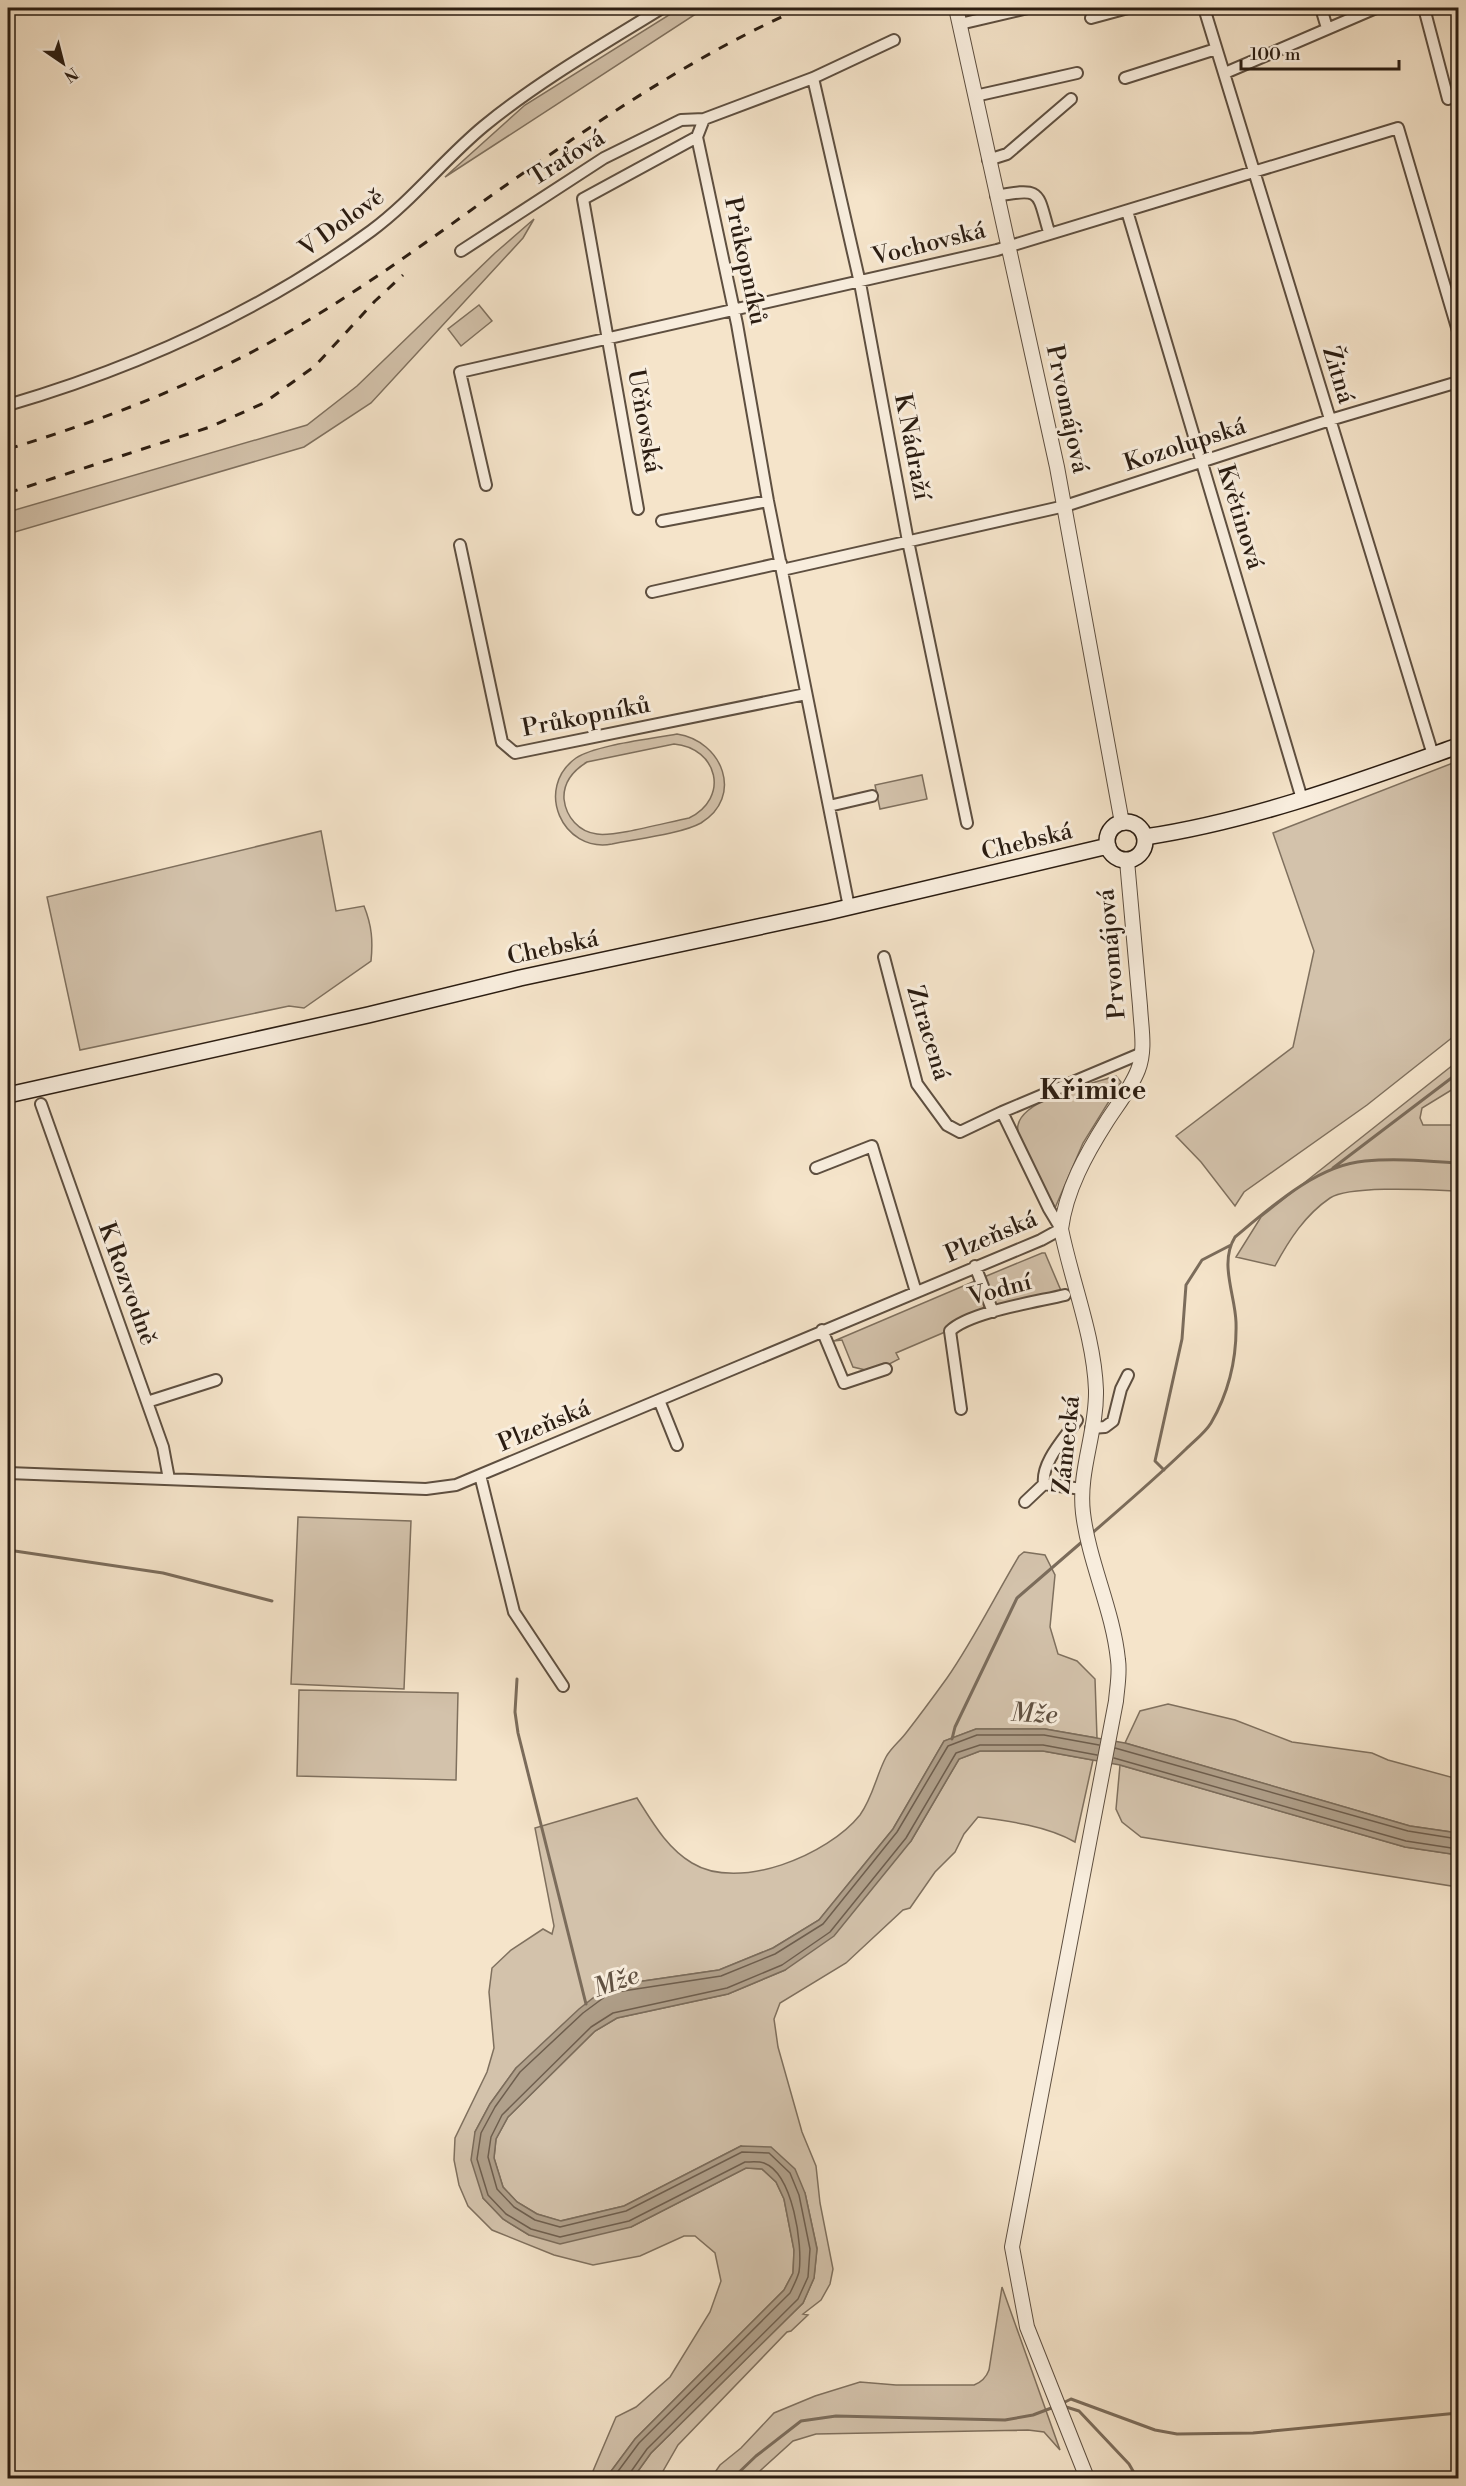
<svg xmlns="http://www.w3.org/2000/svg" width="1466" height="2486" font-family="'Libre Bodoni',serif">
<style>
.green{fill:#d3c2ab;stroke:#7f705e;stroke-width:1.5;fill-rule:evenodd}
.water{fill:#b0a08b;stroke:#7b6c5b;stroke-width:1.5}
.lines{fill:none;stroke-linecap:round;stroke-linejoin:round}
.shore{stroke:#6e5e4e;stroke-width:1.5}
.stream{stroke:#7b6c5b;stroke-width:3}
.minor-casing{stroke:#5e4f40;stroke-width:14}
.tertiary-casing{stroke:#5e4f40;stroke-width:16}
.secondary-casing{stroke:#2b1d12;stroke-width:18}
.minor{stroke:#f8eddd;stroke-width:10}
.tertiary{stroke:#f8eddd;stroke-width:14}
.secondary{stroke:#f8eddd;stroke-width:15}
.rail{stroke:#2b1d12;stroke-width:3;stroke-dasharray:10 10;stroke-linecap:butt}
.labels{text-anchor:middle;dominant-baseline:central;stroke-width:6;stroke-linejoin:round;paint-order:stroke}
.street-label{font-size:24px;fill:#2b1d12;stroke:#f8eddd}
.water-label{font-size:26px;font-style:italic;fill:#605142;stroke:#f8eddd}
.quarter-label{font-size:27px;font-weight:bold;fill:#2b1d12;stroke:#f8eddd}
</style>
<rect width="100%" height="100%" fill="#f5e4ca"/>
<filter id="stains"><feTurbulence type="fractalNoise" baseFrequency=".00333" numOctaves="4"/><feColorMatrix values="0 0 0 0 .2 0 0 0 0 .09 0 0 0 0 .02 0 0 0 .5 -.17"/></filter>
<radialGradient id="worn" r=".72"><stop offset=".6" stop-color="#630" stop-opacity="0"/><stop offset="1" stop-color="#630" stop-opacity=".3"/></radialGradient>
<!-- green -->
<path class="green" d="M680,8H705L445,177L525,105Z
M534,219L523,238L371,403L304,447L8,534V512L307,425L357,386L495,253Z
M479,305L492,321L461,346L448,329Z
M677,734C723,741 744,797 701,823C681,834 636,839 612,844C562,853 534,788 576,758C595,745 652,739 677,734ZM674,744C718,748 730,798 689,818C668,822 614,837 597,834C579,832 566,817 564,799C563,782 574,770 587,762Z
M1458,761V1033L1367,1105L1244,1192L1235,1206L1201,1162L1176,1136L1293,1047L1314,951L1273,833Z
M922,775L927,799L880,809L875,785Z
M321,831L336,911L364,906C372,926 373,941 371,961L304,1008L289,1006L80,1050L47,897Z
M1458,1061V1086L1422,1108L1420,1118L1423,1125H1458V1191C1432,1190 1350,1185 1330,1198C1305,1215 1289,1240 1275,1266L1236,1257L1261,1217Z
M1116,1076L1121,1082L1083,1143L1055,1208L1019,1135C1018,1132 1017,1129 1018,1125C1023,1099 1093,1083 1116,1076Z
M1042,1253H1045L1062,1293L996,1306L984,1277Z
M975,1281L985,1304L981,1313L955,1323L945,1332L896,1353L899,1359L874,1372L853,1367L842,1340L834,1341Z
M298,1517L411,1521L404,1689L291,1684Z
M1024,1552L1045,1555L1055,1575L1050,1627L1058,1654L1077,1661L1095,1679L1097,1738L1045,1729H976L944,1741L893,1829L819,1920L773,1948L719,1970L616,1985L516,2068L490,2104L475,2132L483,2198L503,2219L529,2235L631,2227L746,2168L762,2169L776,2182L784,2199L794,2250L793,2273L784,2290L635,2439L606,2478H590L616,2417L636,2407L670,2377L710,2312L721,2281L715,2253L695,2236H684L640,2256L593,2265L554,2255L492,2230L468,2206L459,2185L454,2160L455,2138L487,2072L494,2048L489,1992L492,1968L511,1950L543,1929L552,1934L554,1926L535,1828L637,1798C653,1823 667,1848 692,1863C739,1892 828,1855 860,1815C873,1797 876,1776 886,1757C891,1748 900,1741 906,1733C920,1715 934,1696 947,1678C974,1639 995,1596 1019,1556Z
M299,1690L458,1693L456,1780L297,1776Z
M1168,1704L1235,1720L1292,1742L1372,1753L1388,1760L1458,1779V1833L1410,1826L1125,1743L1140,1711Z
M980,1751H1043L1093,1760L1075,1842C1047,1826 1009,1821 978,1817L964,1834L955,1852L935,1872L910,1908L903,1910L846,1963L780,2003L774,2019L778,2047L802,2132L816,2166L820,2203L833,2269L830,2284L821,2300L803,2314L808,2315L791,2331L787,2332L678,2445L659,2478H633L651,2453L803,2303L814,2278L817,2248L805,2193L741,2146L624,2206L560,2221L537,2214L517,2202L503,2187L494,2158L496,2139L508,2117L595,2031L617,2018L728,1994L785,1970L911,1841L959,1759Z
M1120,1765L1405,1847L1458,1855V1887L1141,1837L1122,1822L1116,1809Z
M1002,2287L1060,2450L1044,2432L1028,2430L816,2434L793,2441L752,2478H711L720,2465L741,2448L774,2413L815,2396L860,2382L896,2385H974C982,2382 986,2378 989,2370Z"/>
<!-- water -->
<path class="water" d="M976,1729H1045L1125,1743L1410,1826L1458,1833V1855L1405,1847L1120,1765L1043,1751H980L959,1759L911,1841L834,1936L785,1970L728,1994L617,2018L595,2031L508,2117L496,2139L494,2158L503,2187L517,2202L537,2214L561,2221L624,2206L741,2146L771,2147L795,2169L805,2193L817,2249L814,2278L803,2303L651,2453L633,2478H606L635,2439L784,2290L793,2273L794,2250L784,2199L776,2182L762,2169L746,2168L631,2227L560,2244L529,2235L503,2219L483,2198L471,2160L475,2132L490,2104L516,2068L579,2009L607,1987L616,1985L719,1970L773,1948L819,1920L893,1829L944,1741Z"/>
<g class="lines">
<!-- shore -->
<path class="shore" d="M1115,1748L1408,1831L1458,1839
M1114,1758L1406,1841L1458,1849
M613,2478L639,2443L790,2293C793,2287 797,2279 799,2272C803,2245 793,2174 764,2163C759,2161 751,2162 745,2162L629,2221L560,2237L531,2229L506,2214L488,2195L477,2159L481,2133L495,2107L520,2072L583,2013L610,1993L721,1976L775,1954L823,1924L897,1832L948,1746L977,1735H1044L1099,1745
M628,2478L630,2473L647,2449L798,2299L808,2277L810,2249L799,2195L790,2173L769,2153L742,2152L626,2211L560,2227L535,2220L514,2207L497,2189L488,2157L491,2137L502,2115L591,2027L613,2013L727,1988L782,1965L830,1932L906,1838L956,1753L980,1745H1043L1097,1755"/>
<!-- stream -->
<path class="stream" d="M1333,1168L1458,1073
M1164,1470L1155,1461L1182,1339L1186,1285L1202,1260L1231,1245
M1090,1535C1122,1507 1155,1479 1186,1449C1194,1441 1205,1433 1211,1423C1229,1392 1237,1357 1236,1322C1235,1294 1219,1263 1235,1237C1271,1207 1317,1165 1365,1161C1396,1158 1428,1161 1458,1163
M8,1550L163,1573L272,1601
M517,1679L515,1712L518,1733L586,2004
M952,1739L955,1727L1017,1598L1083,1541
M1063,2403L1071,2399L1155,2430L1177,2434L1253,2433L1458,2413
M1063,2406L1079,2411L1129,2464L1137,2478
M733,2478L756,2456L801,2421L836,2416L1005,2420L1033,2415L1054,2407"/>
<!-- minor casing -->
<g class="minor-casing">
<path id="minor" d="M1204,8L1433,755
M1321,8L1327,28
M1424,8L1448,99
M1091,18L1128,8
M960,24L1028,8
M1225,73L1376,8
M813,78L860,283L908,541L967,823
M1125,78L1216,49
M975,96L1077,73
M704,119L813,78L894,40
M697,137L737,324L768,501L849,907
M988,160L1007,154L1071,99
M996,196C1043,187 1037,192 1049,232
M1127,211L1302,799
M461,251L604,158L681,120L704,119L697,137L583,199L638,509
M8,405C138,367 260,312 371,231C413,200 444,159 484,126C539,81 602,45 662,8
M486,485L460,372L997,250L1398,128L1458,331
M662,521L768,501
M460,545L502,742L515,753L806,694
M782,570L1065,506L1330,420L1458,382
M652,592L781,563
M829,806L872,796
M884,957L917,1084L947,1125L960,1132L1002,1112L1142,1053
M41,1104L163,1447L169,1479
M816,1168L872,1146L916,1292
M975,1266L993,1312
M822,1330L844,1383L886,1369
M659,1400L677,1445
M147,1402L216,1380
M961,1409L950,1331C969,1312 1036,1302 1065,1295
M1091,1428L1105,1427L1113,1421L1121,1389L1128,1375
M8,1473L426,1489L456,1485L1041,1240L1061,1229L1049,1209L1002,1112
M480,1475L514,1612L563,1686
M1044,1484C1041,1462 1065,1438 1077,1420
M1044,1484L1082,1489
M1025,1502L1044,1484"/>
</g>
<!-- tertiary casing -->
<g class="tertiary-casing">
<path id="tertiary" d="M956,8L1057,467L1122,823
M1087,2478L1027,2327L1012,2247L1116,1701C1117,1688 1120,1674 1118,1660C1113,1610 1089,1563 1083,1513C1078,1471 1097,1432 1096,1390C1094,1336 1072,1283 1061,1229C1066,1190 1086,1154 1107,1121C1118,1104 1131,1088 1138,1070C1146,1050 1141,1027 1140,1006C1136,958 1131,909 1127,860"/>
</g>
<!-- secondary casing -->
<g class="secondary-casing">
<path id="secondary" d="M1107 841a19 19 0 1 1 38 0a19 19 0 1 1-38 0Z
M1145,837C1252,821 1357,782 1458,746
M8,1095L368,1015L520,978L828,912L1108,846"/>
</g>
<!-- minor -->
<use href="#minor" class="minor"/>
<!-- tertiary -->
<use href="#tertiary" class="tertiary"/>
<!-- secondary -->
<use href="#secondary" class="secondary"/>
<!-- rail -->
<path class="rail" d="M8,449C110,418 210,379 302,324C371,283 435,236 499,190C596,122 693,56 801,8
M8,493L210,427L264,403L315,366L375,301L403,275"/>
</g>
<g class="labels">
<!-- street labels -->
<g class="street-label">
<text transform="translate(567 158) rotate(-32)">Traťová</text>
<text transform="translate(342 223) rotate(-36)">V Dolově</text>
<text transform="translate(929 244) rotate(-14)">Vochovská</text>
<text transform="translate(745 261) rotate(78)">Průkopníků</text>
<text transform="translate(1338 375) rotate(73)">Žitná</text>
<text transform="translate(1067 409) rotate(78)">Prvomájová</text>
<text transform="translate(644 421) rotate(80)">Učňovská</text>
<text transform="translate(1185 445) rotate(-18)">Kozolupská</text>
<text transform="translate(912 447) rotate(79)">K Nádraží</text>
<text transform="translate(1240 517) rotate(73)">Květinová</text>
<text transform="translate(586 717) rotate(-11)">Průkopníků</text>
<text transform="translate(1027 842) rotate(-14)">Chebská</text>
<text transform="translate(553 948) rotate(-12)">Chebská</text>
<text transform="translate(1112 954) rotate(-95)">Prvomájová</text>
<text transform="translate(928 1033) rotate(73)">Ztracená</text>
<text transform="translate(991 1237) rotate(-23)">Plzeňská</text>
<text transform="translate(127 1284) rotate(70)">K Rozvodně</text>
<text transform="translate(1000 1290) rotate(-15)">Vodní</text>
<text transform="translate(544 1426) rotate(-23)">Plzeňská</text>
<text transform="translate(1067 1445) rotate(-84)">Zámecká</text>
</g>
<!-- water labels -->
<g class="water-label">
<text transform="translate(1034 1714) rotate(3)">Mže</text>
<text transform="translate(616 1982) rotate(-19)">Mže</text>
</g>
<!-- quarter labels -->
<g class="quarter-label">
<text x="1093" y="1091">Křimice</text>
</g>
</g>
<!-- margin -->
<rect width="1466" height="2486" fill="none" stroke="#f5e4ca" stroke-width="30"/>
<rect x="9" y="9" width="1448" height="2468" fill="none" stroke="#2b1d12" stroke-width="3"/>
<rect x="15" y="15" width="1436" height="2456" fill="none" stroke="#2b1d12" stroke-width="1.5"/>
<!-- north arrow -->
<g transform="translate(63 63) rotate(145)" stroke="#f8eddd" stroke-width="4.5" paint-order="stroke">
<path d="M0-4.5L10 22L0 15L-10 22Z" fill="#2b1d12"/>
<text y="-9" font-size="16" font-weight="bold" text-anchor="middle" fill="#2b1d12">N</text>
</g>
<!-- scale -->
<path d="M1241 60v9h158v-9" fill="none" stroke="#2b1d12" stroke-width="3"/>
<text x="1250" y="60" font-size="18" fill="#2b1d12" stroke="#f8eddd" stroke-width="4.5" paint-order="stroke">100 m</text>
<rect width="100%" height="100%" filter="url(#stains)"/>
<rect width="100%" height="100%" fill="url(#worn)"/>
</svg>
